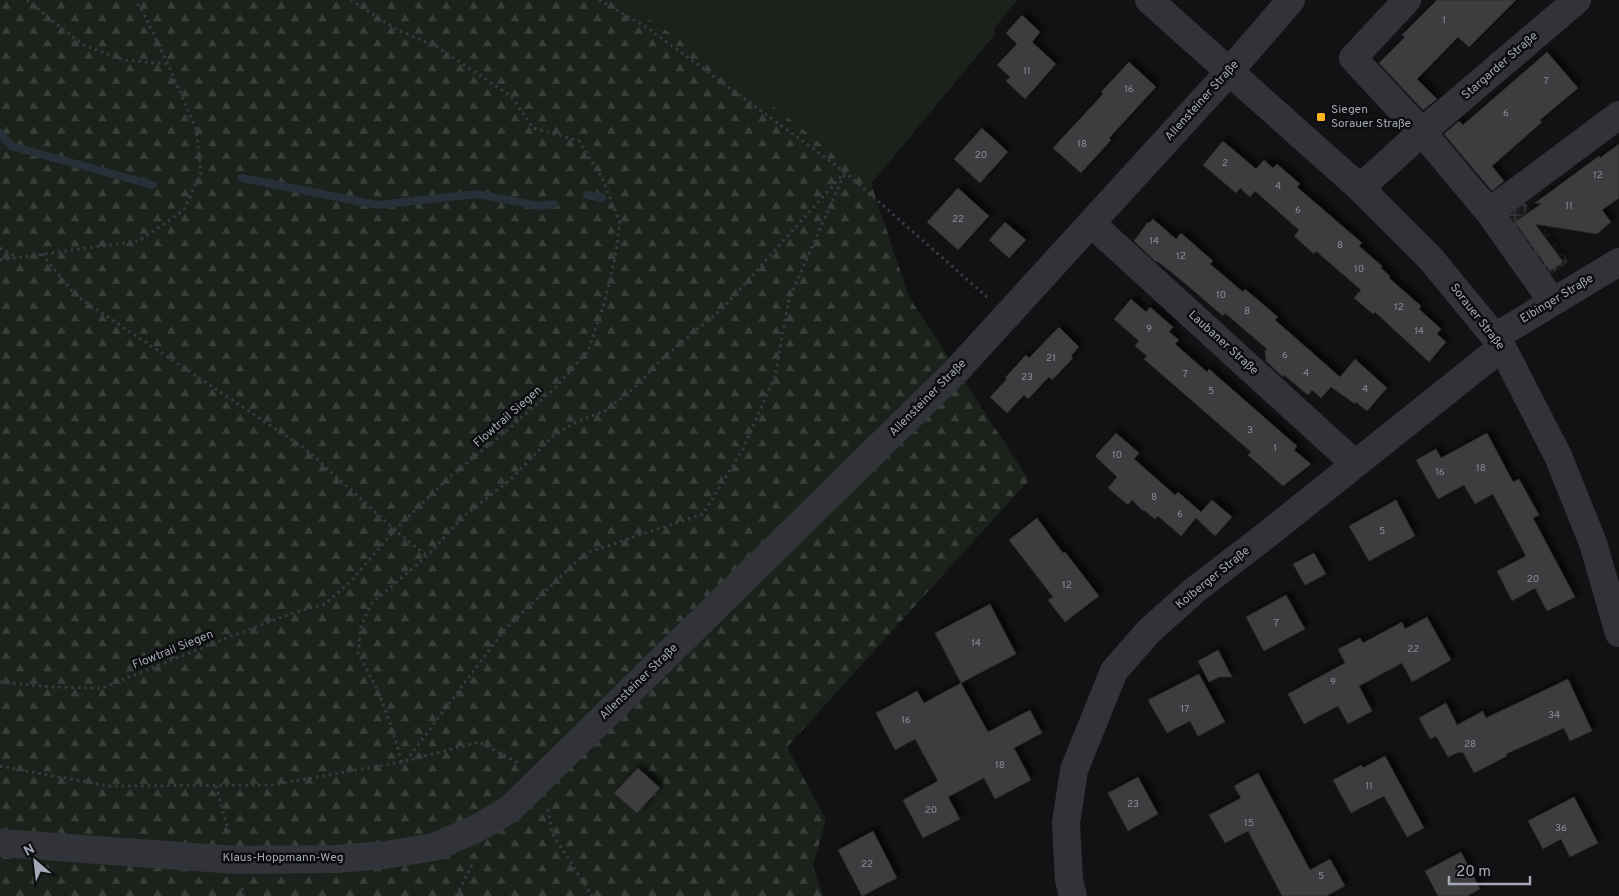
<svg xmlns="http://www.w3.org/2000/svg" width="1619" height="896" font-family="Overpass,sans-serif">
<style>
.industrial{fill:url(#industrial-grid)}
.forest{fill:url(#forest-firs)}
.garden{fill:#1a221b}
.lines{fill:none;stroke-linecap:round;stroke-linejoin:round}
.stream{stroke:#273038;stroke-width:8}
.building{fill:#3c3d41;stroke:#2c2c30;filter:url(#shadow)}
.path{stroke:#383a40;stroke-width:3;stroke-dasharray:2.5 4;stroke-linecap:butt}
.minor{stroke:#323339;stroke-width:28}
.poi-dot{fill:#ffb61e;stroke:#0d0d0f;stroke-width:2}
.labels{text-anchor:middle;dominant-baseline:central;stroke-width:5;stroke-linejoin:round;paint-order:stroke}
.number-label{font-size:10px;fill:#888d98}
.street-label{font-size:12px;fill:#a2a8b5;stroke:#0d0d0f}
.poi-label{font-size:12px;fill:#a2a8b5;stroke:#0d0d0f;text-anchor:start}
</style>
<defs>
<pattern id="industrial-grid" width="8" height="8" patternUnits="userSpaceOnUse" patternTransform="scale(1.25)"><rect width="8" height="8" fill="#1e1e21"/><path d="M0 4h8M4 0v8" fill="none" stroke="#3c3c3f"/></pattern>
<pattern id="forest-firs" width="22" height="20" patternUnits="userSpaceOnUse" patternTransform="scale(1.25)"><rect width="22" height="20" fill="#1a221b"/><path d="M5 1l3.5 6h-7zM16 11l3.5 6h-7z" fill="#383f3a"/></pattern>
<filter id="shadow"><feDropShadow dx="4.5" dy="-4.5" stdDeviation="2.5" flood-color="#0009"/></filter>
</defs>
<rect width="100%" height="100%" fill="#121214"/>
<!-- industrial -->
<path class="industrial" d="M1522,199L1569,261L1532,288L1487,229Z"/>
<!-- forest -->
<path class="forest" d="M0,0H620L702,54L790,119L871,184L909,297L1029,480L787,747L826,820L813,866L823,896H0Z"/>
<!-- garden -->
<path class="garden" d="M620,0H1017L993,30L996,33L871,184L790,119L702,54Z"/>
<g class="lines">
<!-- stream -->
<path class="stream" d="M0,133L11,146L153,185
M242,178L377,205L477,194L539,206L554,204
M587,195L602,198"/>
</g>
<!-- building -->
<path class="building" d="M1437,0H1516L1469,47L1458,37L1417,79L1437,99L1423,110L1379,63L1405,37L1402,35Z
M1022,15L1040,32L1032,42L1056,64L1025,99L1006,81L1010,77L997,65L1017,44L1006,33Z
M1547,52L1578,88L1540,120L1542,122L1492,166L1504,181L1492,191L1444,134L1459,121L1463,125Z
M1129,62L1156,87L1109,138L1111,140L1081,173L1053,148L1103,94L1101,92Z
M982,128L1008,152L980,183L954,159Z
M1223,141L1256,169L1264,160L1273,168L1277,164L1300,184L1297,187L1362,243L1359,246L1382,266L1381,268L1390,276L1389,278L1421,306L1419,309L1441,329L1437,334L1446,342L1429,362L1375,312L1373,314L1354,298L1361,290L1316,251L1314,254L1294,236L1299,230L1255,191L1250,197L1240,188L1236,193L1203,165Z
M1619,144V198L1602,210L1611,222L1597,234L1535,224L1563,262L1550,271L1515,222L1541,204L1535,203L1599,156L1600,158Z
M958,188L989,216L958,250L927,222Z
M1153,219L1176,239L1181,233L1213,261L1210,264L1243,292L1245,289L1278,317L1275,320L1340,377L1355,359L1387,388L1367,411L1356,402L1355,404L1331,387L1321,398L1312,390L1308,395L1284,375L1283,377L1266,361L1265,351L1267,349L1225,313L1223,316L1181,280L1157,261L1156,262L1134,241L1148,222L1149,223Z
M1005,222L1026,240L1009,258L989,240Z
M1131,299L1146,312L1150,307L1173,327L1169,332L1179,340L1175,344L1207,372L1209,369L1297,446L1294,450L1311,464L1283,486L1248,455L1251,452L1144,359L1147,356L1135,346L1139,341L1114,319Z
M1059,327L1079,347L1071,356L1073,358L1052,380L1049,377L1028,399L1024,395L1007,413L990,397L1007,379L1005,378L1026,355L1029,358Z
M1116,433L1139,453L1134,459L1175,495L1178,492L1201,512L1212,500L1232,517L1215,536L1196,518L1181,536L1158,516L1155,519L1144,510L1143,511L1132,500L1128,505L1108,488L1117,477L1095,456Z
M1487,433L1513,482L1519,479L1539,515L1533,518L1575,597L1547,611L1535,588L1512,601L1497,571L1526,556L1493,494L1475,504L1464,485L1438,499L1416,460L1436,449L1441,458Z
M1396,500L1415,536L1369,561L1349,526Z
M1037,518L1063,553L1065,552L1099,596L1065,622L1048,600L1053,597L1009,540Z
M1314,553L1326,574L1305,585L1293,564Z
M1286,595L1305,629L1264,651L1246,617Z
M990,604L1016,654L961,683L988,732L1030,710L1042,733L1014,748L1031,780L995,799L984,778L948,797L960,819L923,838L903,800L938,781L915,739L895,750L876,713L917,691L924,703L961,683L935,633Z
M1427,617L1451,660L1412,682L1402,663L1359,686L1372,711L1348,724L1338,706L1304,724L1288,694L1345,663L1338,649L1360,638L1363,643L1402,622L1405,629Z
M1218,650L1232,677H1219L1209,682L1198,661Z
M1199,674L1225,722L1198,736L1190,721L1167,733L1148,700Z
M1568,679L1592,731L1570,741L1564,728L1506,754L1507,756L1474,773L1463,752L1460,753L1459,752L1448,757L1436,736L1430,739L1419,718L1446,703L1457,725L1483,711L1486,718Z
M1385,756L1424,828L1407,837L1384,796L1351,813L1333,780L1361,765L1363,768Z
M638,768L660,788L637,813L614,793Z
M1258,773L1310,870L1330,859L1345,886L1326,896H1282L1248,831L1225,843L1209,815L1241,798L1234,786Z
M1138,777L1158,814L1128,831L1108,793Z
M1574,797L1598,843L1570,857L1561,839L1543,849L1528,821Z
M873,831L897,878L862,896L838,850Z
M1461,852L1480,889L1467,896H1438L1425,871Z"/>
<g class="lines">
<!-- path -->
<path class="path" d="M27,0L83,45L124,60L167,64
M599,0L646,27L845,172L987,297
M0,248L17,257
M42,254L75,295L307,450L395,530L427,556
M0,260L139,241L184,210L201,172L196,129L168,64L143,12L135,0
M0,682L50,687L102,688L224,639L290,614L325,604L352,580L395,530L446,480L510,428L556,387L588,351L605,301L615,258L620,223L603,180L579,141L533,128L511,96L437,47L396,29L351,0
M406,761L505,629L586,553L703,514L743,449L775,376L789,299L844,175
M402,762L391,726L377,689L358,653L361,626L371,604L427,556L463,517L510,480L553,436L578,421L605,411L634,388L663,358L723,308L845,172
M0,766L108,786L272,785L402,762L479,742L518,763
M216,786L229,833
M548,809L552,833L592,896
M242,888L244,896
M456,896L474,861"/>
<!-- minor -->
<path class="minor" d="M1149,0L1360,188L1431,259L1495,337L1502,347L1558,456L1593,543L1619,633
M1407,0L1353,58L1422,132L1489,212L1552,301
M1360,188L1422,132L1577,0
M1489,212L1619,115
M1091,223L1355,464
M1495,337L1619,262
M0,843L236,860L336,859L385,855L434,847L474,830L510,809L957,370L1229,72L1291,0
M1073,896L1069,880L1066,823L1074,770L1114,671L1149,631L1195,590L1269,533L1502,347"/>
</g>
<!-- markers -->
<rect class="poi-dot" x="1316" y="112" width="10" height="10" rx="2.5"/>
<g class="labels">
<!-- number labels -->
<g class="number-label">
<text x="1444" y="20">1</text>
<text x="1027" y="71">11</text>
<text x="1546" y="81">7</text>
<text x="1129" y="89">16</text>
<text x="1506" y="113">6</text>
<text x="1082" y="144">18</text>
<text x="981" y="155">20</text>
<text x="1225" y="163">2</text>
<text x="1598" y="175">12</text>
<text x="1278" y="186">4</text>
<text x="1569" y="206">11</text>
<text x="1298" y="210">6</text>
<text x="958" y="219">22</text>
<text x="1154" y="241">14</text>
<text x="1340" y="245">8</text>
<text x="1181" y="256">12</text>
<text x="1359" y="269">10</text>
<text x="1221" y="295">10</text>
<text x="1399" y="307">12</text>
<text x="1247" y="311">8</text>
<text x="1149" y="329">9</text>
<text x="1419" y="331">14</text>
<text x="1285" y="355">6</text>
<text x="1051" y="358">21</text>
<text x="1306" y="373">4</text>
<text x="1185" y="374">7</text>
<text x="1027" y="377">23</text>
<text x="1365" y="389">4</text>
<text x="1211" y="391">5</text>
<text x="1250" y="430">3</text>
<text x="1275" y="448">1</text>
<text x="1117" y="455">10</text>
<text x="1481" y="468">18</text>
<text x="1440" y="472">16</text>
<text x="1154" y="497">8</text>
<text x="1180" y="514">6</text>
<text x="1382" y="531">5</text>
<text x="1533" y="579">20</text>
<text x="1067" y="585">12</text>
<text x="1276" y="623">7</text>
<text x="976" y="643">14</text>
<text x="1413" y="649">22</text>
<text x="1333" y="682">9</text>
<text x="1185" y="709">17</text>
<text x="1554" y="715">34</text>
<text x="906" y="720">16</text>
<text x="1470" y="744">28</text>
<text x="1000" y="765">18</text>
<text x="1369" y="786">11</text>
<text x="1133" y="804">23</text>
<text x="931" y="810">20</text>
<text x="1249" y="823">15</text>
<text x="1561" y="828">36</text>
<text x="867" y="864">22</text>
<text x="1321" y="876">5</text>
</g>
<!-- street labels -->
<g class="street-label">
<text transform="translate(1500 66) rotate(-41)">Stargarder Straße</text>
<text transform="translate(1202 101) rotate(-48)">Allensteiner Straße</text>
<text transform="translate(1557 299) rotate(-31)">Elbinger Straße</text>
<text transform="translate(1477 317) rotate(52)">Sorauer Straße</text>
<text transform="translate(1223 343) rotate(42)">Laubaner Straße</text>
<text transform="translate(928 398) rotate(-45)">Allensteiner Straße</text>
<text transform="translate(508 417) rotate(-41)">Flowtrail Siegen</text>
<text transform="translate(1213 578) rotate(-39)">Kolberger Straße</text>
<text transform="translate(173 650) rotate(-22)">Flowtrail Siegen</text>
<text transform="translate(639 682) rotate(-44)">Allensteiner Straße</text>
<text x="283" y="858">Klaus-Hoppmann-Weg</text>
</g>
<!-- poi labels -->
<g class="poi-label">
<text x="1331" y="110">Siegen<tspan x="1331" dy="14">Sorauer Straße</tspan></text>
</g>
</g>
<!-- north arrow -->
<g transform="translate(35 861) rotate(332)" stroke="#0d0d0f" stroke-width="4" paint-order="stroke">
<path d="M0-4L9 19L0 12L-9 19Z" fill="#a2a8b5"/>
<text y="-8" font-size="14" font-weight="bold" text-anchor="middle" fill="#a2a8b5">N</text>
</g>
<!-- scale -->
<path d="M1449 876v8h81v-8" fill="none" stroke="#a2a8b5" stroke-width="2.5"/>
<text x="1456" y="876" font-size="15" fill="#a2a8b5" stroke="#0d0d0f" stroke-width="4" paint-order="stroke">20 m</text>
</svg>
